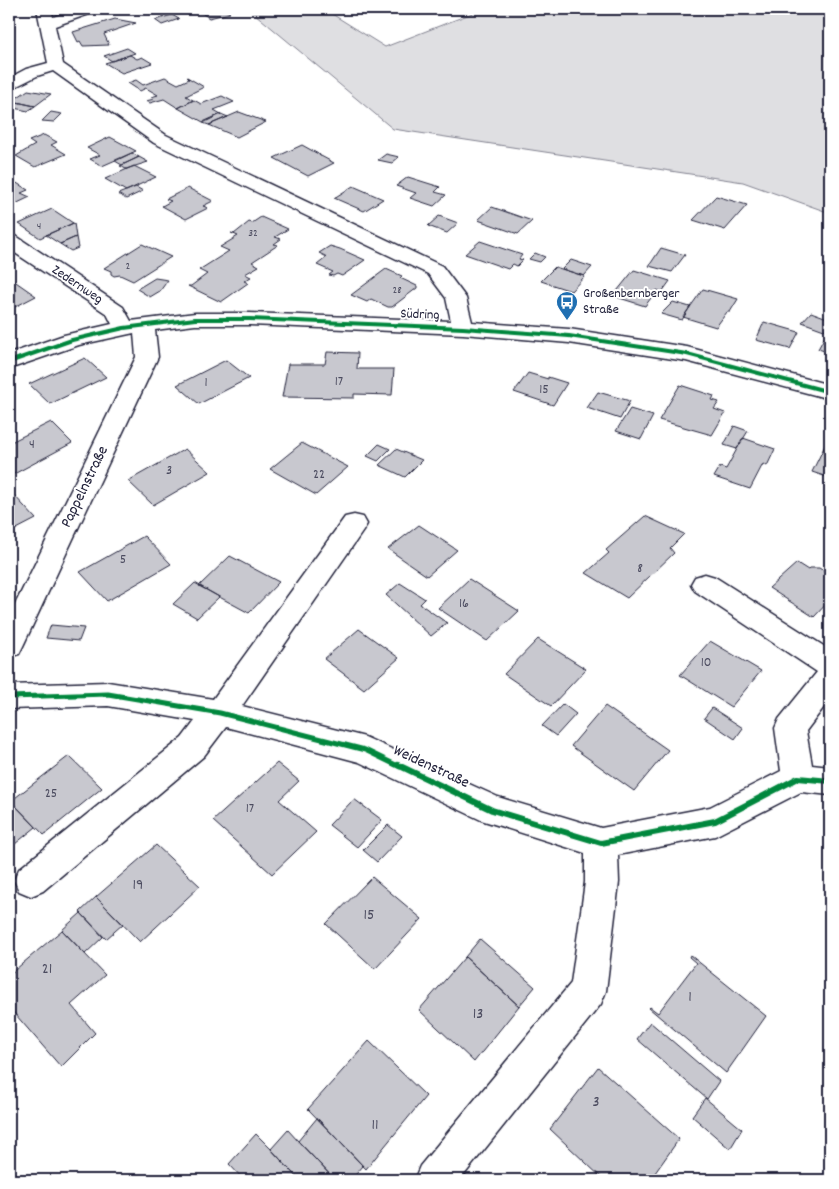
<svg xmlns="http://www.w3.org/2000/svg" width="839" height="1189" font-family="Dekko,sans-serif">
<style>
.green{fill:#dfdfe2;stroke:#80808e}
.building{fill:#c8c8cf;stroke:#22223b}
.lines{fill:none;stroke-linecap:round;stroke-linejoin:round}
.minor-casing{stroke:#22223b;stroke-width:3}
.minor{fill:#fff;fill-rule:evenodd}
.cycleway-far2-casing{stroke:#fff;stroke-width:6}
.cycleway-far1-casing{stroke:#fff;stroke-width:8}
.cycleway-casing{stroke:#fff;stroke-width:9}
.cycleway-far2{stroke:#00873e;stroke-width:4}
.cycleway-far1{stroke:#00873e;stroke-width:5}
.cycleway{stroke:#00873e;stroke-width:6}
.labels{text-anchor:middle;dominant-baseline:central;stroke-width:4;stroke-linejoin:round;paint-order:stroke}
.far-number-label{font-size:11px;fill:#4c4c60}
.far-street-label{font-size:14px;fill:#22223b;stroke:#fff}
.far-poi-label{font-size:14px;fill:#22223b;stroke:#fff;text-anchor:start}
.number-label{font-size:14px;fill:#4c4c60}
.street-label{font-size:16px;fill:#22223b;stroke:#fff}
.near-number-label{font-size:16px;fill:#4c4c60}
</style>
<rect width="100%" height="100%" fill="#fff"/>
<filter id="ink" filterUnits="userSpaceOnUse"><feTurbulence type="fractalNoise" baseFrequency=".02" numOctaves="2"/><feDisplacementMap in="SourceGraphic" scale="10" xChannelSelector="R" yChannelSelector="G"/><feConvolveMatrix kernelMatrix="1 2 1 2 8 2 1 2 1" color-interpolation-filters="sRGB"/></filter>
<g filter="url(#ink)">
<!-- green -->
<path class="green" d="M249,9H324L385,47L483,9H830V213L743,182L393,129Z"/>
<!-- building -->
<path class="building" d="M196,9H224L230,13L209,18Z
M172,15L179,19L162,25L155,20Z
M115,19L136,23L104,34L109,45L83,46L80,41L78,42L73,32Z
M127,48L135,53L112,61L104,56Z
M130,55L137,59L142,57L152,63L122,73L105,63Z
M165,77L178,84L189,79L187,77L204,87L186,96L193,100L178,108L164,99L150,103L146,101L154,99L151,97L158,95L146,88L140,91L128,83L136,80L143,85Z
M28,90L51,94L35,106L12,101Z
M222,96L234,102L214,110L221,114L203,122L178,108L194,100L201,104Z
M12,101L35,106L28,111L9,107V104Z
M51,112L62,114L54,122L42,121Z
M239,112L266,122L237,137L209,125Z
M221,114L228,117L209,125L203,123Z
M44,135L57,142L51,145L66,154L35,167L16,156L35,145L29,141Z
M110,137L136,151L102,166L90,159L100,155L87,148Z
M302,145L320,155H319L334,163L308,176L274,158Z
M132,153L139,157L122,165L115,161Z
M386,154L399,157L392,163L378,160Z
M139,157L148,162L126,169L120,166Z
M134,166L156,177L126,191L105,179Z
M408,177L440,187L435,192L446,195L434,206L410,198L416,193L396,186Z
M15,182L28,190L21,193L30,197L9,207V185Z
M353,186L383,199L364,211L334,198Z
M136,187L143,191L126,199L118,194Z
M188,188L213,201L203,206L208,208L186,219L162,206L171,201L166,199Z
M716,196L747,205L725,230L693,220Z
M492,207L532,221L518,234L478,220Z
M52,209L73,223L40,238L19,224Z
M439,216L458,223L447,233L428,226Z
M261,217L288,229L275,237L281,239L274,244L278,245L252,262L259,266L245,274L251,277L244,281L248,283L221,302L188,286H191L207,274L199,270L229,251L220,247L238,236L231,233L234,234L249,222L252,223Z
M74,223L76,237L60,244L46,235Z
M76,237L78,248L71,251L60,244Z
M480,241L522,255L519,259L523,260L517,266L513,264L508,269L465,254Z
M142,244L171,257L133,281L120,275L114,276L111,274V271L104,268Z
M330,246L340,249L365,260L342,276L337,274L333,276L329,275L333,272L317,265L327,257L319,253Z
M661,248L685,255L672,272L649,266Z
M535,253L545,257L540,262L529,259Z
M571,260L592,267L584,276L562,269Z
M555,267L584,276H585L571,291L541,281Z
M386,269L402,276L400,278L417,286V288L392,307H388L371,299L367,302L351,295Z
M634,270L670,281L662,292L657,290L645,306L613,296Z
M155,278L168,280L160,291L150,297L137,289Z
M13,280L36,296L9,310V281Z
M703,289L738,299L730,312H727L716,327L683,317Z
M673,302L690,307L682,320L661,314Z
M811,312L830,319V323L824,330L802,322Z
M764,322L799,332L790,349L756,340Z
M824,338L830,340V348L828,352L818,349Z
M327,352L358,353L357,369H394L392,395L354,394V398L282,397L288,364H325Z
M85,358L106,377L50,404L29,384Z
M226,360L249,378L199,404L177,385Z
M528,373L548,379V377L567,383L553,405L514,392Z
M680,385L714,396L712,400L719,402L714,409L725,413L712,435L659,420Z
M598,392L630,401L620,419L587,408Z
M630,409L653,416L641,439L616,431Z
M51,422L72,443L14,474L9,469V443Z
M734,426L748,431L737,449L724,445Z
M830,435V478L812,472Z
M743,438L775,449L767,466L763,464L750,489L714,477L720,467L726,469Z
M302,443L348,467L316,495L270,469Z
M379,444L390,449L378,461L367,456Z
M185,449L210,472L153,505L128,481Z
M396,449L422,460L405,477L379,465Z
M13,494L36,519L9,533V496Z
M645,516L684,534L670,548L674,553L627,598L586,573L609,553L606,550Z
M419,525L457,550L427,576L388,549Z
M144,536L171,564L107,601L80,572Z
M230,556L279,582L249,613L199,586Z
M797,563L808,570L810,568H819L829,574L830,578V600L814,617L769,588Z
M469,579L519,611L487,641L438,608Z
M195,583L219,597L197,618L173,604Z
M400,583L425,599L420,604L447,623L431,636L386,595Z
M51,625L84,628L79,641L46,638Z
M359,629L399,658L364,689L324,659Z
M538,639L586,669L551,706L504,674Z
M710,641L761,671L731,707L680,675Z
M563,704L576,714L556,736L542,726Z
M605,706L668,750L634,791L571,746Z
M712,708L743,728L735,739L704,718Z
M69,756L102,788L44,835L11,801Z
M277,763L299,781L279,800L316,832L272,874L213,821Z
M354,799L382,820L357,847L329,825Z
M11,801L36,827L15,844L9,837V803Z
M388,825L402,836L377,862L363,850Z
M156,845L200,886L140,942L96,897Z
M372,877L422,919L375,969L326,924Z
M96,897L123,924L106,939L80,912Z
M81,913L103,937L85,954L62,930Z
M62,930L105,975L71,1005L95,1033L61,1067L9,1007V975Z
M480,939L535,987L519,1006L465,957Z
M690,955L766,1016L726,1073L649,1008L650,1007L658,1013L696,963L689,957Z
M465,957L519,1006L474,1062L419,1010Z
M650,1022L719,1081L707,1099L637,1039Z
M369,1041L426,1096L366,1169L308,1109Z
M598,1067L679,1139L650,1180H604L550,1129Z
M705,1098L742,1129L730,1149L692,1116Z
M317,1118L363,1166L351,1180H335L298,1141Z
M288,1130L298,1141L335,1180H299L271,1149Z
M256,1134L271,1149L299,1180H244L229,1164Z"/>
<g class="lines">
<!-- minor casing -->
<g class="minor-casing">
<path id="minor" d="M37,9H51L53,17L77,9H97L95,12L55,26L63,64L166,135L442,266L466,298L472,322L569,329L687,347L830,385V399L686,361L569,343L463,334L250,325H195L155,330L158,357L23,646L19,654L9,657V617L136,357L134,333L79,345L9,369V354L64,335L112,324L107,314L9,249V234L16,236L123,307L131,321L195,313H250L451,321L446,298L428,274L154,143L53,71L37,76L9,90V78L26,69L48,63Z
M354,515L363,517L367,524L363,531L242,706L365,737L498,797L601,828L710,807L781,771L775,728L779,719L817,672L695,591L691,584L695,577L705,574L715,577L830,650V699L806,731L812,765L830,767V795L801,792L715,836L618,855L619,882L606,991L601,1004L460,1180H414L420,1166L571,983L585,882V853L481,820L359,762L226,727L204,756L43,891L31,896L19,891L14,880L19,869L182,738L195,721L108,706L9,709V685L108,682L213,699L345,517Z"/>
</g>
<!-- minor -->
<use href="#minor" class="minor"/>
<!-- cycleway-far2 casing -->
<g class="cycleway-far2-casing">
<path id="cycleway-far2" d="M9,362L72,340L124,328L195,319H250L463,328L569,336L687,354L830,392"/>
</g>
<!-- cycleway-far1 casing -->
<g class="cycleway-far1-casing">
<path id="cycleway-far1" d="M9,697L108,694L220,713L365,750L400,767"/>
</g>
<!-- cycleway casing -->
<g class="cycleway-casing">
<path id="cycleway" d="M398,765L492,810L601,843L715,821L798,778L830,781"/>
</g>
<!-- cycleway-far2 -->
<use href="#cycleway-far2" class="cycleway-far2"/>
<!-- cycleway-far1 -->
<use href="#cycleway-far1" class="cycleway-far1"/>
<!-- cycleway -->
<use href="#cycleway" class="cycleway"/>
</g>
</g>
<!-- icons -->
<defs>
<g id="bus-pin" transform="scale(1.125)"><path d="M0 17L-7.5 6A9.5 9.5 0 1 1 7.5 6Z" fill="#1f6fb2" stroke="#fff"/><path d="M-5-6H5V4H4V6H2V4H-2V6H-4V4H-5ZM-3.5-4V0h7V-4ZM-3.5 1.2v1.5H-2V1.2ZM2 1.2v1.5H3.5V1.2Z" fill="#fff"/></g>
</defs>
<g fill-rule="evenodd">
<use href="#bus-pin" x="567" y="302"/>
</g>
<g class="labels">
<!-- far-number labels -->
<g class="far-number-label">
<text x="39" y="227">4</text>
<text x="253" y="234">32</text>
<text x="128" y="267">2</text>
<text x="397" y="291">28</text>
</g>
<!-- far-street labels -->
<g class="far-street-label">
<text transform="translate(77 285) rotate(34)">Zedernweg</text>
<text transform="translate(420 315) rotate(2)">Südring</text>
</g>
<!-- far-poi labels -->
<g class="far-poi-label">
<text x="583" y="294">Großenbernberger<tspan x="583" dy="16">Straße</tspan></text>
</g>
<!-- number labels -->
<g class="number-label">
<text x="339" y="382">17</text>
<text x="206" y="383">1</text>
<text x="544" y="390">15</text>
<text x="32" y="445">4</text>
<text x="169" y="471">3</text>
<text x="319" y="475">22</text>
<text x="123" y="560">5</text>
<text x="640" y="569">8</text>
<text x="464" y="604">16</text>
<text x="706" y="663">10</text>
<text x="51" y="794">25</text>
<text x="250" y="809">17</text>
</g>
<!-- street labels -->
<g class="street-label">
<text transform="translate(85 487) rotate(-64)">Pappelnstraße</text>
<text transform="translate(431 767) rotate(25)">Weidenstraße</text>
</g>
<!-- near-number labels -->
<g class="near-number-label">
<text x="138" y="885">19</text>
<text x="369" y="915">15</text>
<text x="47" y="969">21</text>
<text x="690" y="997">1</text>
<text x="478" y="1014">13</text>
<text x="596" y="1102">3</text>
<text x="375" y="1125">11</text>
</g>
</g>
<!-- margin -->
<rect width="839" height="1189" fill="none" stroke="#fff" stroke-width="30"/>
<rect x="15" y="15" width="809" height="1159" fill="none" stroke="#22223b" stroke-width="2" filter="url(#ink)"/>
</svg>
